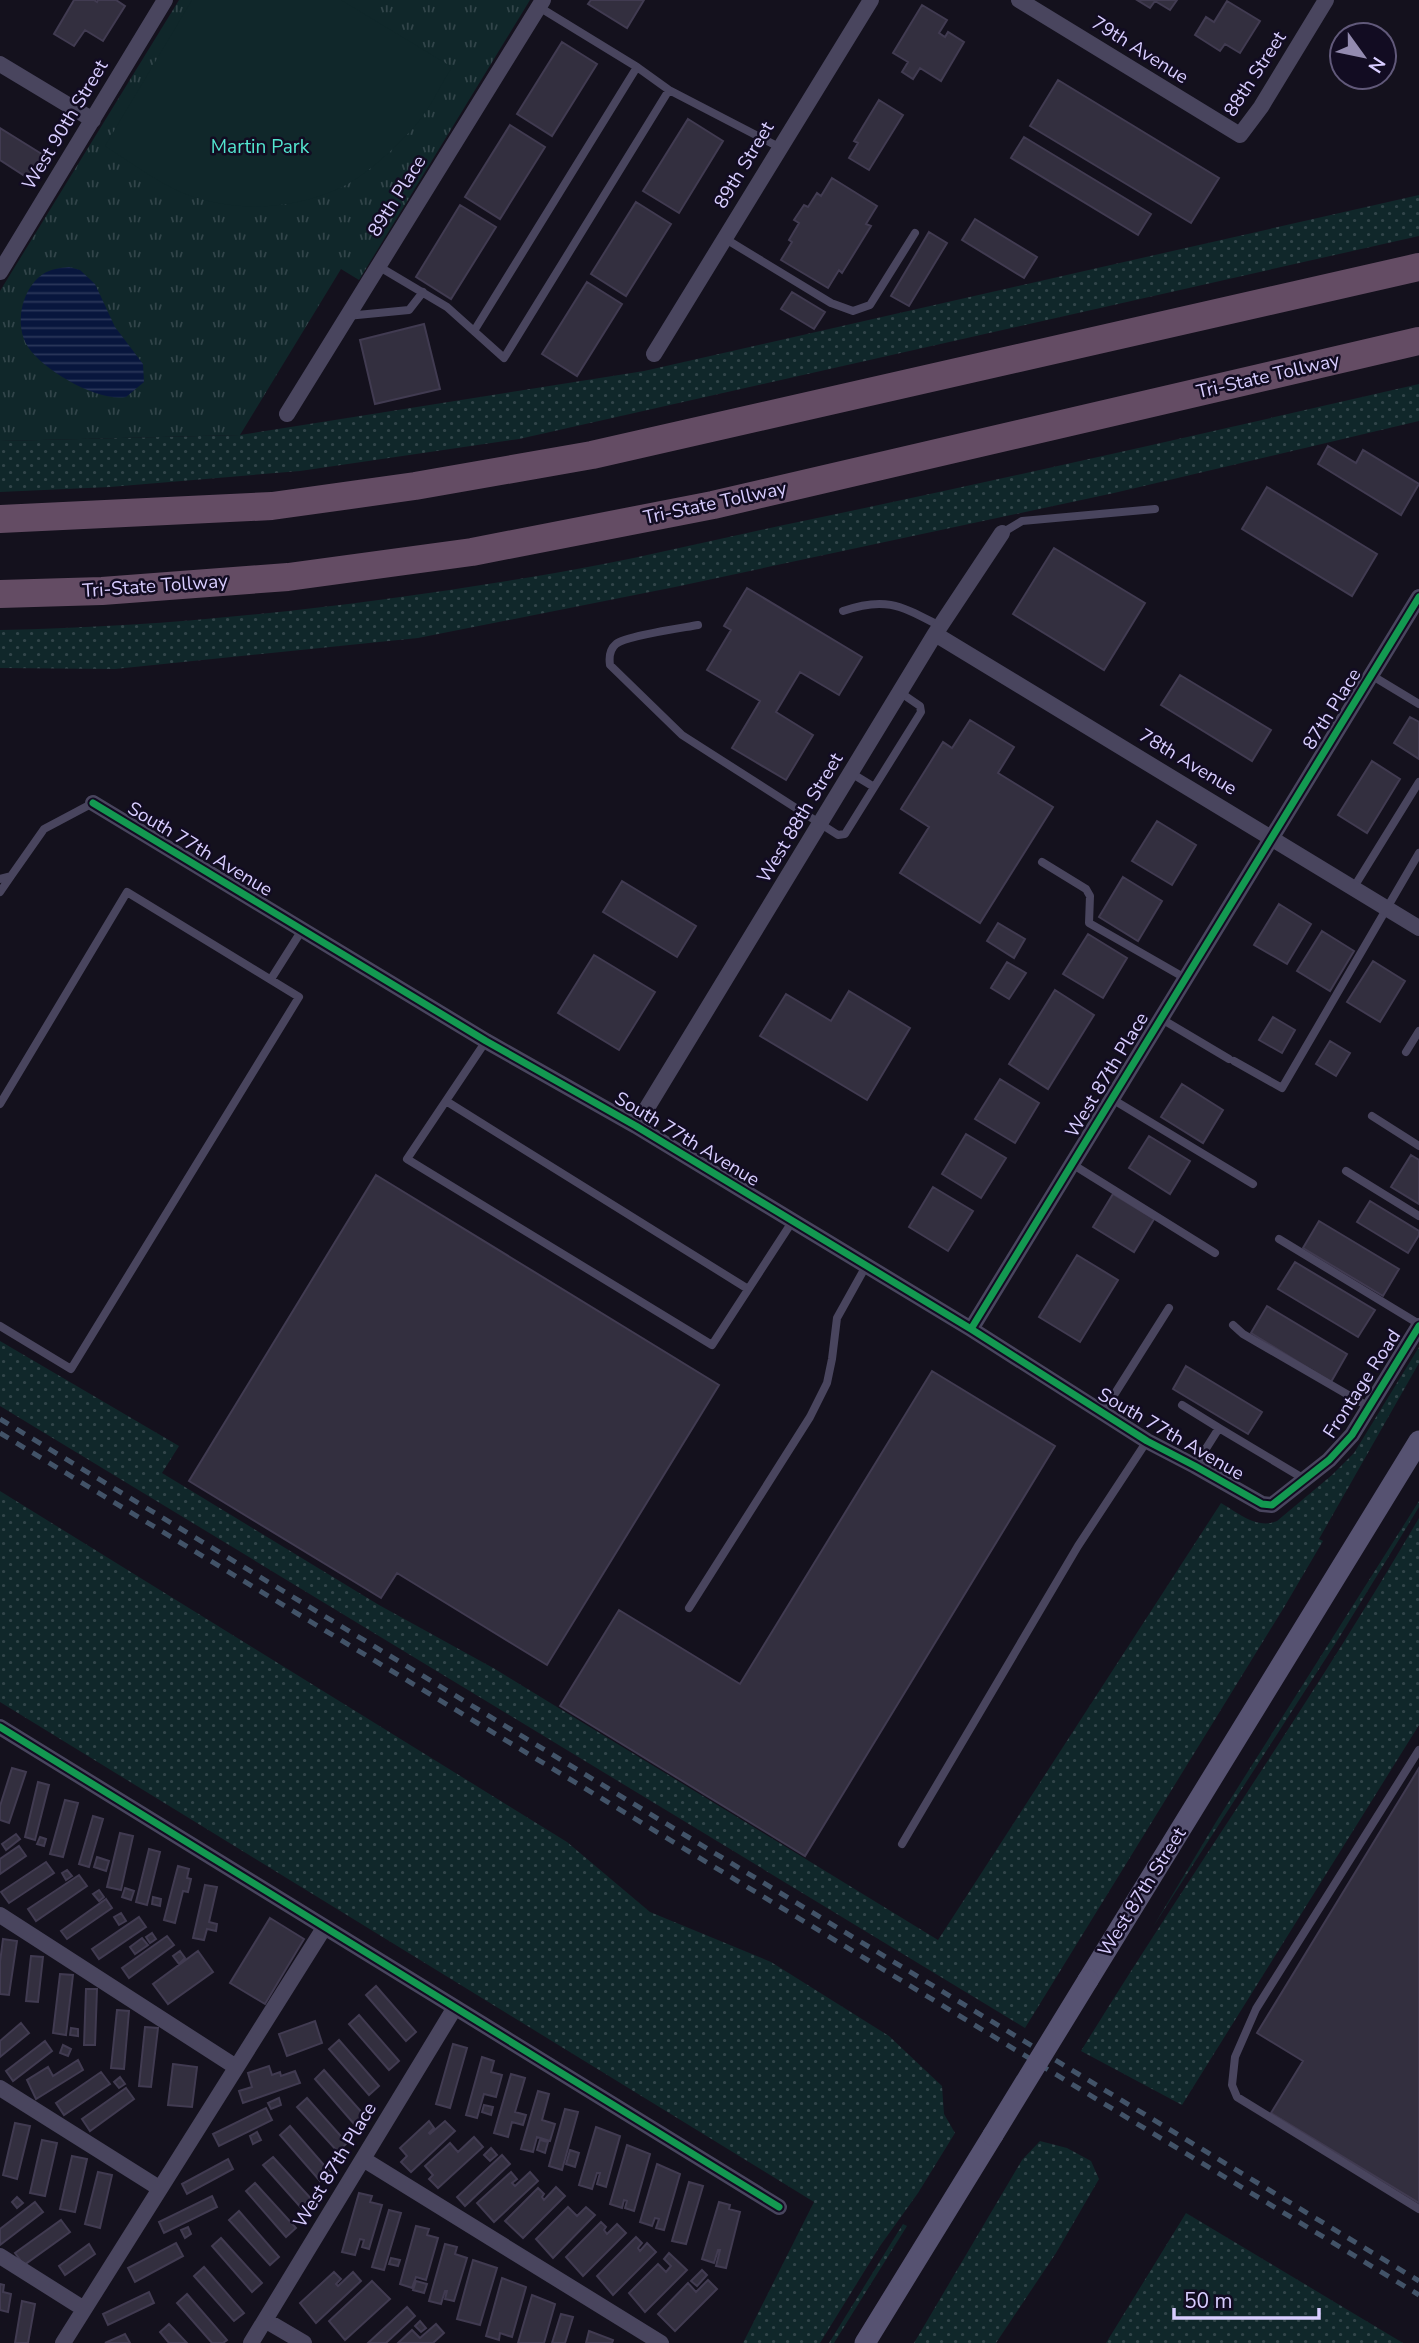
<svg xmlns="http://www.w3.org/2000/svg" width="1419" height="2343" font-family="'Nunito Sans',sans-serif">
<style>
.grass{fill:url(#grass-dots)}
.park{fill:url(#park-tufts)}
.pitch{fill:#10272a}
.water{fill:url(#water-rules)}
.building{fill:#332f3f;stroke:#413b51;stroke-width:2}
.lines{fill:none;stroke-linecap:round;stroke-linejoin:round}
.lane{stroke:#49455e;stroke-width:8}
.street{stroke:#49455e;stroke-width:16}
.secondary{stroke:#565271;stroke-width:21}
.highway{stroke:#644c64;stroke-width:28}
.rail{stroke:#425368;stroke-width:5;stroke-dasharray:10 9;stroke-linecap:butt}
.secondary-bridge{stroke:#565271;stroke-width:21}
.cycleway-casing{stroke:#120c22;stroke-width:11}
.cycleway{stroke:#139951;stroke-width:7}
.labels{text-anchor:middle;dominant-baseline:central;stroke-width:5;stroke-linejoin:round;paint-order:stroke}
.street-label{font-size:19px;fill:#d8cdff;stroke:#120c22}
.park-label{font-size:19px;fill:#53e5cf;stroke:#120c22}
</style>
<defs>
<pattern id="grass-dots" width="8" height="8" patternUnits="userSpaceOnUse" patternTransform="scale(1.75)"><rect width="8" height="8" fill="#10272a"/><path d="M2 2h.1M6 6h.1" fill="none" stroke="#32454a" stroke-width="1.8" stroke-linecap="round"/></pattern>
<pattern id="park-tufts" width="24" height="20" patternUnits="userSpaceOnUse" patternTransform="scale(1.75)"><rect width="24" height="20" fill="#10272a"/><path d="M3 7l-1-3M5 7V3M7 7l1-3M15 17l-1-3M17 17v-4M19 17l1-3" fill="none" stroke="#32454a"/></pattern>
<pattern id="water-rules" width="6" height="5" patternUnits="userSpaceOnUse" patternTransform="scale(1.75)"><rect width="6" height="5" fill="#08163d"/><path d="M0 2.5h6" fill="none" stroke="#2b375a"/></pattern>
</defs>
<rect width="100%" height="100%" fill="#14111d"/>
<!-- grass -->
<path class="grass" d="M1419,195V236L519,439L300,471L110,487L0,492V441L240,435L644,371Z
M1419,384V421L1114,493L675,587L418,638L115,669L0,668V630C186,627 372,604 555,573C638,559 721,538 803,521C1009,478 1214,431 1419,384Z
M0,1341L179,1446L162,1473L379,1605L495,1669L938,1940L1221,1503C1237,1512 1257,1530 1277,1521L1332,1475L1354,1453L1419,1347V1363L1319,1539L1323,1541L1283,1609L1025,2028L0,1406Z
M0,1491L567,1842L650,1912L771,1962L889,2036L942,2086L944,2114L955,2133L918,2193L880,2246L820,2343H743L814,2202L0,1702Z
M1419,1501V1507L1337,1641L1153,1927L1216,1822Z
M1419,1518V1725L1182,2105L1081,2051C1191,1872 1313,1700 1419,1518Z
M1040,2141L1067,2148L1091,2161L1099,2179L1056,2253L996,2343H914L1022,2160Z
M1186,2213L1403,2343H1106Z
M903,2224L907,2226L834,2343H829Z"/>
<!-- park -->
<path class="park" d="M179,0H530L359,280L341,269L240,435L0,441V291Z"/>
<!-- pitch -->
<path class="pitch" d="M192,0H341L452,67C440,86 430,109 415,126C396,147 366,176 340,188C288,212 226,213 174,189C150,177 127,160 105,146Z"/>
<!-- water -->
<path class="water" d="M69,267L80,270L95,284L115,327L143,364L144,382L126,397C98,402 44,371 28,347C14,325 21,289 43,274C51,269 60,268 69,267Z"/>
<!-- building -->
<path class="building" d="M74,0H94L97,2L98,0H116L125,6L103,41L85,30L74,46L54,34Z
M591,0H644L627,28L588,4Z
M1137,0H1177L1170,10L1155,1L1150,8Z
M1227,1L1260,21L1240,53L1225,44L1220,51L1195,35L1206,17L1214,22Z
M922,5L947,20L939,33L945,37L948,32L964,42L941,81L920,68L913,79L902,72L908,62L893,53Z
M562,42L597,64L552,136L517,114Z
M1058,80L1219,178L1191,223L1030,126Z
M879,100L903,115L869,170L849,158L858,143L854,141Z
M688,119L723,141L679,213L643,191Z
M510,125L545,147L500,219L465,197Z
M0,128L45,156L31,180L0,160Z
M1024,137L1151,214L1138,235L1011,158Z
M832,178L877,206L866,224L871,226L842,273L839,270L828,288L781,260L792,242L789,240L799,223L794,220L804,205L808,207L817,193L821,196Z
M636,202L671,224L626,296L591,274Z
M460,205L496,227L451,299L416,277Z
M975,219L1037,257L1024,278L962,240Z
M929,232L947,243L909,306L891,296Z
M587,282L622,304L577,376L542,354Z
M792,292L825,312L814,329L781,309Z
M424,324L440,389L375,404L360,340Z
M1328,446L1356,463L1363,450L1419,484L1401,515L1318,464Z
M1267,487L1377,554L1352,596L1242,529Z
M1054,548L1145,603L1104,670L1013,614Z
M747,588L862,657L839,695L800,672L776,712L813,735L786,780L732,748L760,701L707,670L731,630L724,626Z
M1180,675L1271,730L1252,761L1161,705Z
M1410,717L1419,722V759L1394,743Z
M970,720L1014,747L998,773L1053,807L980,923L900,873L929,827L901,809L943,742L952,748Z
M1372,761L1400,779L1367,833L1338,815Z
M1157,821L1196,845L1172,885L1132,861Z
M1123,877L1162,901L1138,941L1099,917Z
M622,881L696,926L677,957L603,912Z
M1279,904L1311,924L1287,964L1254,945Z
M998,923L1025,939L1014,958L987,941Z
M1322,931L1354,951L1330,991L1297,971Z
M1088,934L1127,958L1103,998L1063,974Z
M594,955L655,992L619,1050L558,1013Z
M1373,961L1405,981L1380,1022L1347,1002Z
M1007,962L1026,973L1009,999L991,988Z
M1055,990L1094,1015L1048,1089L1009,1064Z
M849,991L910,1028L867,1100L760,1036L786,994L831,1021Z
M1273,1017L1295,1030L1282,1053L1259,1040Z
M1330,1041L1350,1053L1336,1076L1316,1064Z
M1000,1079L1039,1103L1015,1143L975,1119Z
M1182,1084L1223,1110L1203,1143L1161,1117Z
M966,1134L1006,1158L981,1198L942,1174Z
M1149,1136L1190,1161L1170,1194L1129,1168Z
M1411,1155L1419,1160V1204L1391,1187Z
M376,1175L719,1385L547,1665L397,1573L381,1598L189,1481Z
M933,1187L973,1211L948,1251L909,1227Z
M1113,1194L1154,1219L1134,1252L1093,1227Z
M1370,1201L1419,1231V1235L1408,1253L1357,1222Z
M1319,1221L1399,1269L1383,1296L1303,1248Z
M1077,1255L1118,1280L1080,1342L1039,1317Z
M1295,1262L1375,1310L1358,1337L1278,1289Z
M1267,1306L1347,1354L1331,1382L1251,1333Z
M1186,1366L1262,1412L1248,1434L1173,1389Z
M932,1371L1055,1446L805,1856L560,1706L619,1610L740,1684Z
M12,1768L26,1772L9,1823L0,1820V1806Z
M1419,1768V2203L1271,2113L1303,2061L1257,2033Z
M38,1782L49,1785L35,1840L25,1837Z
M65,1800L78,1803L63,1857L50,1854Z
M93,1816L103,1819L89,1867L79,1864Z
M120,1833L133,1836L121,1890L107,1887Z
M16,1834L20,1839L6,1850L2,1844Z
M40,1837L46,1839L44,1846L37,1844Z
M19,1846L26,1856L0,1874V1859Z
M149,1849L160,1852L147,1905L136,1902Z
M97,1857L109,1861L106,1871L94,1867Z
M46,1862L54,1873L9,1903L1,1892Z
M178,1866L189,1869L187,1878L191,1879L188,1892L183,1891L175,1923L164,1920Z
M67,1870L72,1876L66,1880L62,1873Z
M79,1875L87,1886L36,1921L28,1909Z
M205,1885L217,1887L209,1922L217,1924L216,1931L207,1929L204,1940L193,1938Z
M125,1888L134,1891L131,1900L122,1897Z
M99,1890L104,1897L99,1901L93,1894Z
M153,1897L161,1899L160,1906L152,1904Z
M106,1899L112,1908L67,1939L61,1931Z
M121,1913L126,1921L119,1925L114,1917Z
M139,1917L146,1927L99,1959L92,1949Z
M270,1918L304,1939L265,2004L230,1983Z
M152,1933L156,1939L150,1943L146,1937Z
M167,1936L174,1945L129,1978L122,1968Z
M142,1938L148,1945L135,1954L130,1947Z
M3,1939L17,1941L9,1995L0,1994V1962Z
M180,1951L185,1958L179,1964L173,1956Z
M198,1951L213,1972L168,2004L153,1984Z
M31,1956L43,1957L38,2002L26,2001Z
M60,1974L73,1975L66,2035L53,2033Z
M376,1986L416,2032L406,2041L366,1995Z
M86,1989H97L95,2045H84Z
M117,2010L129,2011L124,2069L111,2068Z
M359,2015L399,2061L389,2070L349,2024Z
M315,2021L322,2043L287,2056L279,2034Z
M21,2023L29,2033L0,2057V2041Z
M145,2027L158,2028L151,2087L139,2086Z
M71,2028L78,2029V2036L70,2035Z
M339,2040L379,2086L369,2095L329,2049Z
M45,2041L52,2051L13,2081L6,2071Z
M453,2044L467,2048L450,2108L436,2104Z
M63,2045L71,2049L68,2056L60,2053Z
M482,2057L494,2061L491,2072L502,2075L496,2097L484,2094L477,2118L466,2115Z
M78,2060L83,2070L36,2099L27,2080L48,2067L53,2076Z
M173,2064L197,2067L192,2107L168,2105Z
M269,2066L272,2075L280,2072L281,2076L295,2071L300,2083L243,2103L239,2091L252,2087L248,2073Z
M324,2070L365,2116L355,2125L315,2079Z
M101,2072L110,2084L64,2115L56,2103Z
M511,2074L525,2078L515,2112L526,2115L523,2125L512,2122L508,2137L494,2133Z
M120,2077L125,2084L119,2088L114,2082Z
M126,2088L134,2099L90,2131L82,2119Z
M538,2091L549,2094L542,2120L555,2124L550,2141L537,2137L533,2152L521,2149Z
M279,2098L281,2105L271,2109L268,2103Z
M307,2098L347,2143L338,2152L297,2107Z
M484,2105L493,2107L491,2115L482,2112Z
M266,2108L272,2120L219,2146L213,2134Z
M565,2109L578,2112L562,2170L549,2166Z
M429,2121L434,2128L429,2133L430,2134L445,2121L455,2131L411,2172L401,2162L407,2156L400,2148Z
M15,2123L30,2126L17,2179L3,2175Z
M290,2126L330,2172L320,2181L280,2135Z
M596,2127L620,2136L606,2187L597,2184L600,2173H597L592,2189L579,2185Z
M257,2132L261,2140L253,2144L250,2136Z
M474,2137L483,2147L438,2188L429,2179L433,2175L425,2166L450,2143L458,2152Z
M42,2140L57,2143L45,2196L30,2193Z
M540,2140L548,2142L545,2153L537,2150Z
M627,2145L650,2154L634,2211L625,2208L627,2201L624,2200L622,2208L610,2204Z
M491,2148L497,2155L490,2161L484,2155Z
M570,2150L579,2153L575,2167L566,2164Z
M502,2155L510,2164L465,2206L457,2197Z
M72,2156L87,2159L75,2212L60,2209Z
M273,2157L314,2202L304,2211L263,2165Z
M228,2159L233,2169L187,2194L182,2184Z
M657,2164L680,2174L664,2230L656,2228L659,2219L655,2218L652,2226L640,2222Z
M98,2172L112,2175L100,2228L85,2224Z
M511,2172L517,2179L512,2183L515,2186L530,2172L538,2181L494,2222L477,2203Z
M689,2182L703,2186L686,2244L672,2241Z
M255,2183L296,2228L286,2237L246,2191Z
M556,2187L565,2196L523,2238L505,2221L538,2188L544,2194L542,2197L544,2200Z
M359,2193L372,2196L370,2202L382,2205L369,2249L362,2247L364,2240L360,2239L355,2255L342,2252Z
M212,2196L217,2207L164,2233L159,2222Z
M17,2197L23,2203L17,2208L12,2202Z
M35,2202L43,2212L0,2245V2229Z
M719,2202L730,2205L729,2209L740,2212L726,2268L716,2266L720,2250H718L714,2263L702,2259Z
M568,2207L577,2216L586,2207L595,2215L553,2258L536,2239Z
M389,2210L401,2213L384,2270L372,2267Z
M239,2211L279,2257L270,2265L229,2220Z
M61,2220L70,2232L24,2265L15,2253Z
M601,2222L606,2227L604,2230L607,2234L617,2224L626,2233L583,2276L566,2257Z
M416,2226L429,2229L427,2235L438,2238L426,2280L416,2277L412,2288L400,2284Z
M188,2227L191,2234L185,2238L181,2230Z
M636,2237L642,2243L638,2248L640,2251L647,2243L656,2252L613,2295L597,2276Z
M221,2238L262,2283L252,2292L212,2246Z
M176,2243L183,2256L135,2282L128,2268Z
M89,2244L95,2254L65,2275L59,2266Z
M445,2244L457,2247L455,2254L467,2258L454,2301L445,2299L447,2291H445L441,2304L429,2301Z
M669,2253L687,2270L645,2312L629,2293L658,2264L666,2272L671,2266L664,2259Z
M391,2258L400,2260L398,2266L389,2264Z
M473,2260L497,2268L480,2325L457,2319Z
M204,2267L244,2313L234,2321L194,2276Z
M702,2270L707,2275L697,2286L691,2281Z
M334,2272L341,2279L336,2284L338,2286L353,2272L361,2281L316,2323L300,2303Z
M502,2278L526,2287L512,2337L500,2333L499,2340L486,2336Z
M708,2280L717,2289L675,2331L658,2314L688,2283L696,2292Z
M372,2281L390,2299L345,2340L329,2321Z
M416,2281L427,2284L424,2293L413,2290Z
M0,2284L4,2285L3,2292L11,2294L8,2312L0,2310Z
M149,2292L154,2303L108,2325L103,2314Z
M187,2294L227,2340L223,2343H212L177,2303Z
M532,2295L555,2304L544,2343H518Z
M22,2301L35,2304L28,2343H15Z
M407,2307L415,2316L386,2343H368Z
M561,2314L573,2317L565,2343H552Z
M420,2321L426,2328L421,2332L415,2326Z
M169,2324L187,2343H169L160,2332Z
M436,2324L444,2333L433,2343H398L412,2330L420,2338Z
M589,2331L613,2340L612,2343H586Z
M125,2334L130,2343H105Z"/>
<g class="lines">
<!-- lane -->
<path class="lane" d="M637,67L669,90
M724,238L831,303L853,311L870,305L915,233
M378,266L447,307L504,358L669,90L779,147
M347,316L409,310L423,292
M474,331L637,67L539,7
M1002,533L1022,521L1155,509
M843,611C886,596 901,606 940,626
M698,625C682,628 625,636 616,644C610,649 609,658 610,665L682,735L838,835L845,834L921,712L920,706L901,693
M1371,675L1419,704
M851,773L874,787
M1042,862L1086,889L1090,896L1089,923L1185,978
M0,879L11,876L44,829L93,803
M1354,887L1419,782
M0,892L11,876
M271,979L302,930
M1160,1018L1229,1059
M486,1041L407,1159L712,1345L792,1222
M1406,1052L1419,1031
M1234,1061L1282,1088L1419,853
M1112,1099L1253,1184
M446,1101L748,1289
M0,1104L127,892L299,997L71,1369L0,1326
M1372,1116L1419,1146
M1072,1164L1215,1253
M1346,1171L1419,1216
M1279,1239L1419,1324
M1233,1325L1243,1334L1369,1407
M1182,1405L1219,1428
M1102,1414L1169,1308
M1195,1466L1219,1428L1306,1480
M689,1608L810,1417L827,1383L832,1359L837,1318L866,1266
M1419,1750L1256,2009L1235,2057L1232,2085L1237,2097L1419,2209
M902,1844L1078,1546L1147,1441"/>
<!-- street -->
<path class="street" d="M1019,0L1240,135L1261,107L1326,0
M0,64L93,120
M0,272L165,0
M654,354L871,0
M287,414L543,0
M935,634L1419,928
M93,803L486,1041L636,1126L971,1329L1147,1441L1195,1466L1262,1504L1272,1505L1329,1460L1352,1435L1419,1326
M636,1126L935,634L1002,533
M971,1329L1419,597
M0,1727L779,2207
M0,1915L236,2067
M0,2088L159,2188
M363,2159L661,2343
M0,2256L84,2309
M265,2320L304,2343
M63,2343L324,1928
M251,2343L454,2009"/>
<!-- secondary -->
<path class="secondary" d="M1088,1980L1419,1441
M865,2343L993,2135"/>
<!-- highway -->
<path class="highway" d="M0,519L272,506L415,486L592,455L1419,267
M0,594L102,591L288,577L472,552L713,505L1419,341"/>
<!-- rail -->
<path class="rail" d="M0,1419L1419,2281
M0,1433L1419,2295"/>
<!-- secondary-bridge -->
<path class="secondary-bridge" d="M993,2135L1088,1980"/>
<!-- cycleway casing -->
<g class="cycleway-casing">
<path id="cycleway" d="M93,803L486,1041L636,1126L971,1329L1147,1441L1195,1466L1262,1504L1272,1505L1329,1460L1352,1435L1419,1326
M971,1329L1419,597
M0,1727L779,2207"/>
</g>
<!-- cycleway -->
<use href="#cycleway" class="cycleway"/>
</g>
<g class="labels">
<!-- street labels -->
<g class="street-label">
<text transform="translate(1140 50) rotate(32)">79th Avenue</text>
<text transform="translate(1255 74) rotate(-57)">88th Street</text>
<text transform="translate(65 125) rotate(-59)">West 90th Street</text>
<text transform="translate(744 165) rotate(-59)">89th Street</text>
<text transform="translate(397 196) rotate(-58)">89th Place</text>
<text transform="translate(1268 376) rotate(-13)">Tri-State Tollway</text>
<text transform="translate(715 503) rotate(-12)">Tri-State Tollway</text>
<text transform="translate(155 586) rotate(-4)">Tri-State Tollway</text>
<text transform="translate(1332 709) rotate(-58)">87th Place</text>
<text transform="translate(1188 762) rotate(31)">78th Avenue</text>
<text transform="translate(800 818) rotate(-59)">West 88th Street</text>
<text transform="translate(200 849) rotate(31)">South 77th Avenue</text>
<text transform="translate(1107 1075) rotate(-59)">West 87th Place</text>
<text transform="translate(687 1139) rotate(31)">South 77th Avenue</text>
<text transform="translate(1362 1384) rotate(-57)">Frontage Road</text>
<text transform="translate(1171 1434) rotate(30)">South 77th Avenue</text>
<text transform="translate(1142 1892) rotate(-58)">West 87th Street</text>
<text transform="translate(335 2165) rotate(-59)">West 87th Place</text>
</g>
<!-- park labels -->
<g class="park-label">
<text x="260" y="147">Martin Park</text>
</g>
</g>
<!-- north arrow -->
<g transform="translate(1363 56) rotate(123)"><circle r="33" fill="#120c22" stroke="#61597a" stroke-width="2"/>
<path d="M0-5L12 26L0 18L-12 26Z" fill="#938bb0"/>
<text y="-10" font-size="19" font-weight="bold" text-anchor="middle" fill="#d8cdff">N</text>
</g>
<!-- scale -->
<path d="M1174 2308v10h145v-10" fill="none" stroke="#d8cdff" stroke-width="3.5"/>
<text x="1184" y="2308" font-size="21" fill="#d8cdff" stroke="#120c22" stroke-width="5" paint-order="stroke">50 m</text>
</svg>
